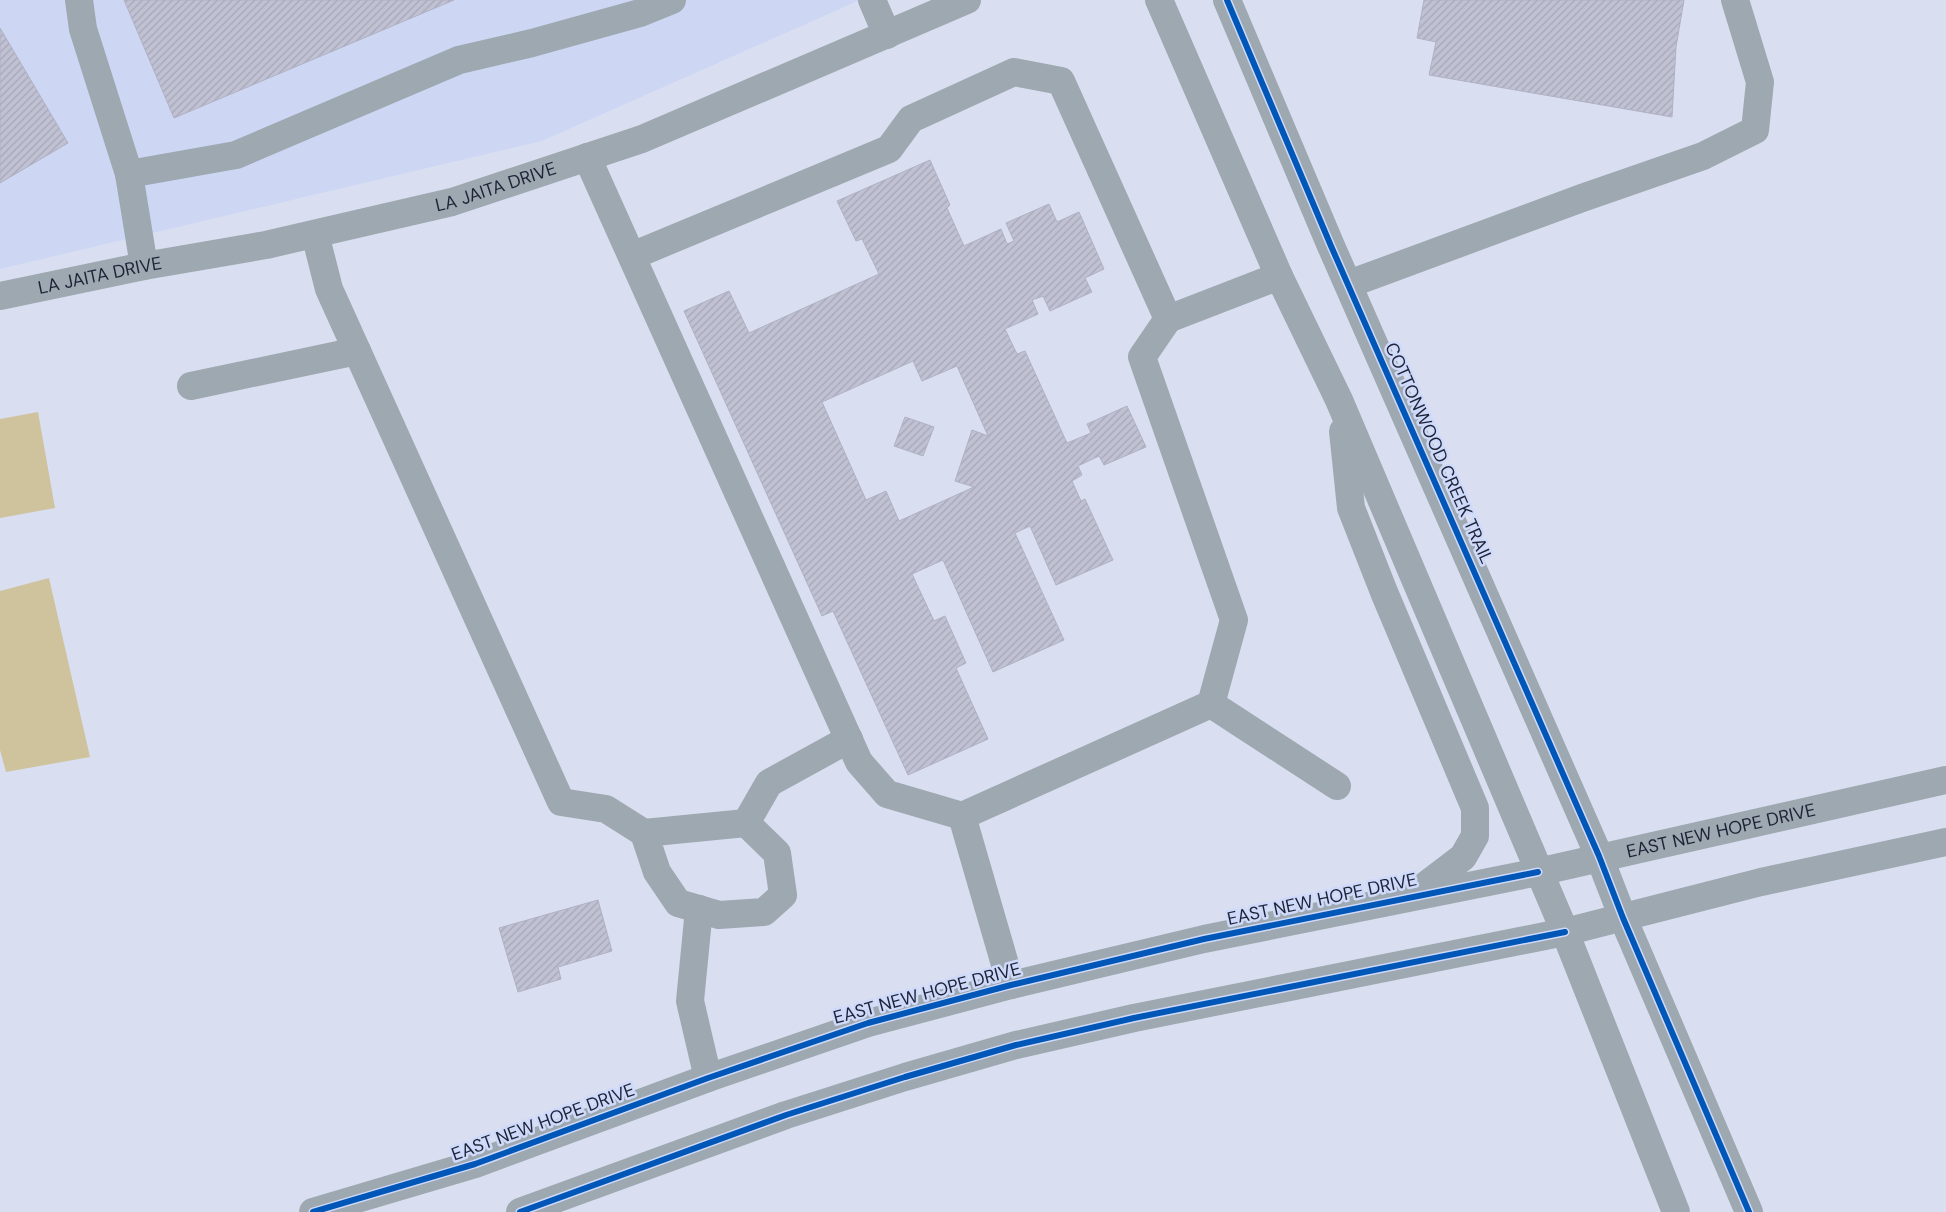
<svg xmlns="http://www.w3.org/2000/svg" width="1946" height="1212" font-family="'DM Sans',sans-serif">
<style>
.built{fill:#cdd7f4}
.water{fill:#cfc39e}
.building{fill:url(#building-hatch);stroke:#b0b1c3;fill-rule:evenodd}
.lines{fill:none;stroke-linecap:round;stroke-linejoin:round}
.minor{stroke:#9ea8b0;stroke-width:28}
.cycleway-casing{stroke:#cfdafb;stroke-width:9}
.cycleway{stroke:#0057b8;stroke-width:6}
.labels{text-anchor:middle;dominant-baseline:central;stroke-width:5;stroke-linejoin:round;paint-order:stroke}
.street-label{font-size:18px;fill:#1d2337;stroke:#cfdafb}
</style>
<defs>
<pattern id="building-hatch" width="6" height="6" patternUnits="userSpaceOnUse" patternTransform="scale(1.25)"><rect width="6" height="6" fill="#c0c1d3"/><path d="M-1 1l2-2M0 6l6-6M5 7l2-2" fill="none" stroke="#a5a6b6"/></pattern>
</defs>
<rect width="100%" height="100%" fill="#d9dff1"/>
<!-- built -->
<path class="built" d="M0,0H860L542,141L0,269Z"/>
<!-- water -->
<path class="water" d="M38,412L55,508L0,518V419Z
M49,578L90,757L6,772L0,750V591Z"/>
<!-- building -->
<path class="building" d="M124,0H454L174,118Z
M1424,0H1684L1676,47L1672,117L1429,75L1436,42L1417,38Z
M0,28L68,143L0,183Z
M930,160L950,205L947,208L964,246L1001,229L1007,244L1014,241L1006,223L1049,204L1057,222L1079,212L1104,269L1085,278L1092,292L1050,311L1043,296L1032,300L1038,314L1005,329L1017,354L1025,351L1067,443L1091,433L1087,424L1127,406L1146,447L1104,465L1099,456L1078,466L1082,475L1072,481L1081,501L1085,499L1113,560L1056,585L1030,526L1015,533L1064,640L993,672L943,560L912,574L934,621L945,616L966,663L956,668L988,739L908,775L833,611L822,616L684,311L729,291L749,333L879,274L862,239L856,241L837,201ZM913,361L922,381L957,366L988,436L972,430L955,481L974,487L899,521L886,491L866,500L822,402Z
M905,417L934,427L923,456L894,446Z
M598,900L612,951L558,967L561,979L518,992L499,928Z"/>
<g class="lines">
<!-- minor -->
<g class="minor">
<path d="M79,0L83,29L129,174L144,266"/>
<path d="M872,0L887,35"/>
<path d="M1159,0L1279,276L1339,400L1565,932L1676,1212"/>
<path d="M1227,0L1331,246L1599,856L1623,918L1749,1212"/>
<path d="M587,157L859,762L887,794L962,816L1011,985"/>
<path d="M129,174L236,155L459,60L532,43L640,13L672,0"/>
<path d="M315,234L329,289L561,802L606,809L644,833"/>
<path d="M632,256L889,149L911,119L1014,72L1061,81L1168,319L1279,276"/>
<path d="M1349,284L1582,198L1703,156L1755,130L1760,82L1735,0"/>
<path id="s1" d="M0,296L144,266L266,245L452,202L642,139L967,0"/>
<path d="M191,386L357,351"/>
<path d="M1343,431L1351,508L1384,592L1475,808V836L1463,857L1417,892"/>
<path d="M1211,704L1337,786"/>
<path d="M962,816L1211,704L1234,620L1142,357L1168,319"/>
<path d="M746,823L644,833L657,872L678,903L719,915L764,912L783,895L777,853L746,823L769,783L849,739"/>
<path d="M699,909L690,1001L708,1078"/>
<path id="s2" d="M313,1212L475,1164L708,1078L868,1023L1011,985L1204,939L1538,872L1946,780"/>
<path d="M520,1212L786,1115L905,1077L1016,1045L1134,1018L1565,932L1761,882L1946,842"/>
</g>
<!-- cycleway casing -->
<g class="cycleway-casing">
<path id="cycleway" d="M1227,0L1331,246L1599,856L1623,918L1749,1212
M313,1212L475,1164L708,1078L868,1023L1011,985L1204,939L1538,872
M520,1212L786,1115L905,1077L1016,1045L1134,1018L1565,932"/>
</g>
<!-- cycleway -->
<use href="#cycleway" class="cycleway"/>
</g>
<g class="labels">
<!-- street labels -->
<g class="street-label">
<text stroke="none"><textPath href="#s1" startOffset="508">LA JAITA DRIVE</textPath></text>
<text stroke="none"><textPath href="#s1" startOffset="102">LA JAITA DRIVE</textPath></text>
<text transform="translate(1439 453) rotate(66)">COTTONWOOD CREEK TRAIL</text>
<text stroke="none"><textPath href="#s2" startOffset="1461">EAST NEW HOPE DRIVE</textPath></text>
<text transform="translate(1322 899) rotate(-12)">EAST NEW HOPE DRIVE</text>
<text transform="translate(927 993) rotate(-15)">EAST NEW HOPE DRIVE</text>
<text transform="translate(543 1122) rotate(-20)">EAST NEW HOPE DRIVE</text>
</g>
</g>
</svg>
